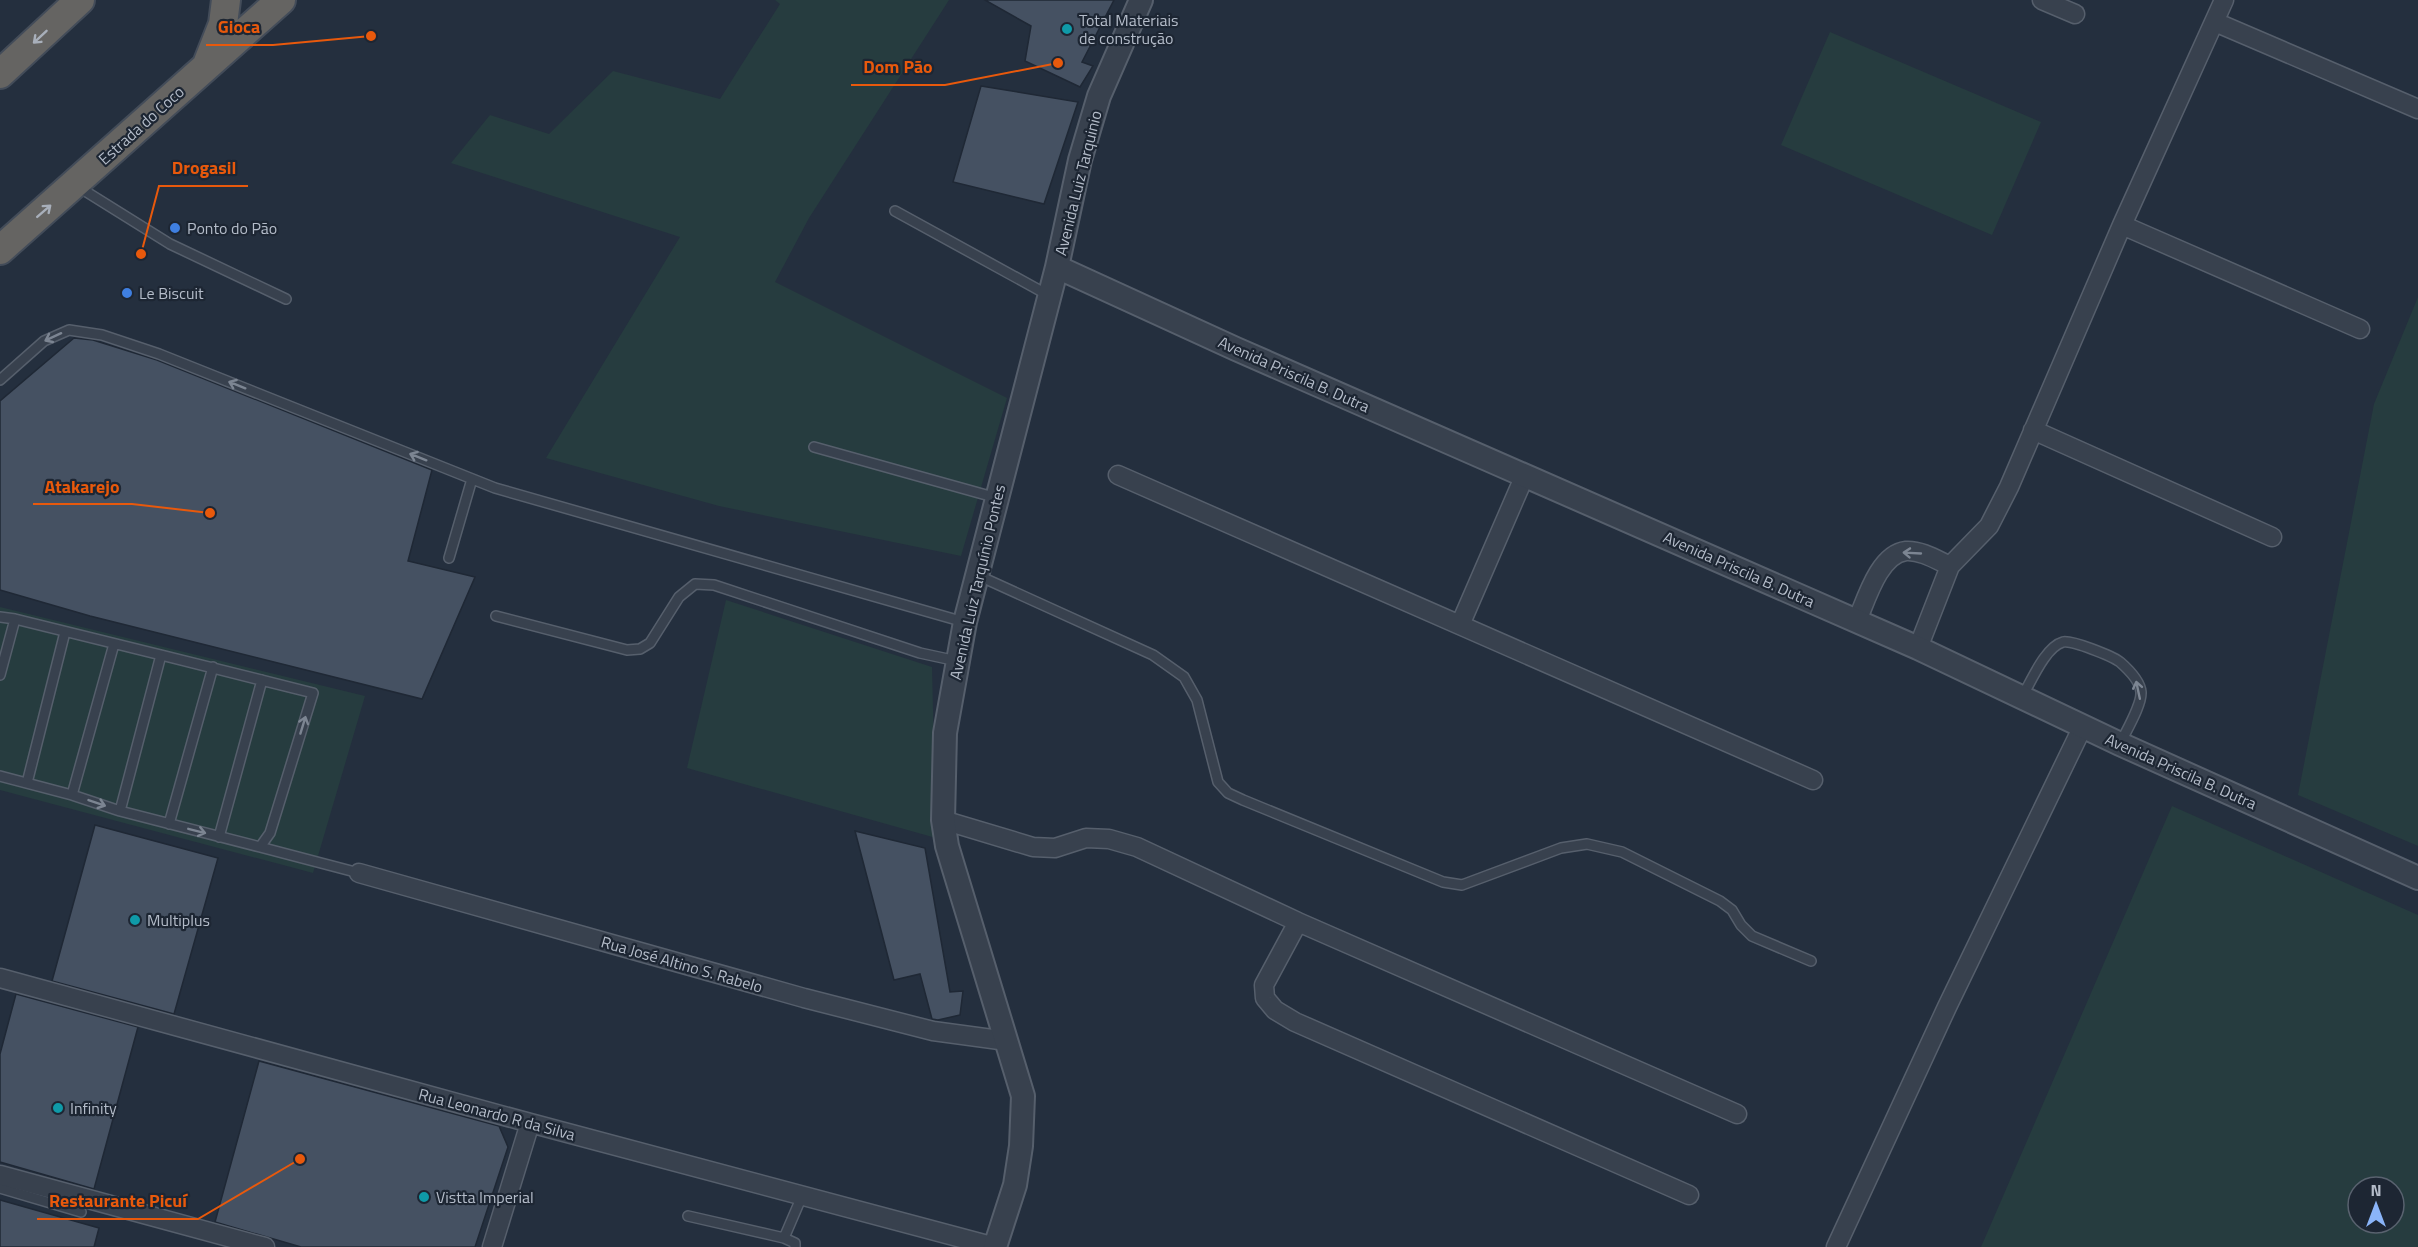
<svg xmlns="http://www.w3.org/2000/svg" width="2418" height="1247" font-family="'Titillium Web',sans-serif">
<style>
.green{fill:#263c3f;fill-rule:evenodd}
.building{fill:#455162;stroke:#1f2835;stroke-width:1.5}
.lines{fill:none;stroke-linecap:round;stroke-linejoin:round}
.service-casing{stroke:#565f6c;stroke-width:12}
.minor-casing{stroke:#565f6c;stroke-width:21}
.tertiary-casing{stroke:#565f6c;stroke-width:26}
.trunk-casing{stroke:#434c59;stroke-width:32}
.service{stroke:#38414e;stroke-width:9}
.minor{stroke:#38414e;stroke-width:18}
.tertiary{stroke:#38414e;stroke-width:22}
.trunk{stroke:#656462;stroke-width:28}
.oneway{stroke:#a8afba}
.oneway2{stroke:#7c8592}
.culture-dot{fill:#0f9aa8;stroke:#1d2633;stroke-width:2}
.shop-dot{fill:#3f7fe0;stroke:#1d2633;stroke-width:2}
.labels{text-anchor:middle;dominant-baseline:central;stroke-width:4.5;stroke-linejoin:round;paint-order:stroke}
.poi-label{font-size:16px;fill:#b4bcc9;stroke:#1d2633;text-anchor:start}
.street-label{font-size:16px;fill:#b4bcc9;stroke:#1d2633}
.leader{fill:none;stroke:#e8590c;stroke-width:2}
.callout-dot{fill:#e8590c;stroke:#1d2633;stroke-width:2}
.callout-label{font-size:18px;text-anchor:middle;font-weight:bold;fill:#e8590c;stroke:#1d2633;stroke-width:4.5;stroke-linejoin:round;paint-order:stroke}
</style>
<rect width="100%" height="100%" fill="#242f3e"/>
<!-- green -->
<path class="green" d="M775,0H949L809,218L775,282L1007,398L961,556L719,506L546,458L680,237L451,163L490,115L549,134L613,71L720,99L780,4Z
M1830,32L2041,122L1992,235L1781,145Z
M2418,297V846L2298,795L2374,404Z
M726,600L932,667L936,838L687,768Z
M0,607L365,696L313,873L0,790Z
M2172,806L2418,915V1247H1981ZM2358,1187H2394V1223H2358Z"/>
<!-- building -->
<path class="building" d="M985,0H1114L1082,62L1093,66L1080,87L1025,61L1031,26Z
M981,86L1078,102L1044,204L953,182Z
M74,338L93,340L157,360L432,470L408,561L475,577L422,699L90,616L0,590V401Z
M95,825L218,858L174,1014L52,981Z
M855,831L925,848L950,992L963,991L960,1015L938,1020L932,1019L920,974L894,980Z
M16,994L138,1027L94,1189L0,1162V1054Z
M259,1061L499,1126L508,1147L475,1247H301L215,1222Z
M0,1200L99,1228L94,1247H0Z"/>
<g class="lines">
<!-- service casing -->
<g class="service-casing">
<path id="service" d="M77,186L170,244L286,299
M895,211L1048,295
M0,380L44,341L69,330L102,335L159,354L495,488L964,622
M814,447L997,498
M449,558L472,479
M977,575L1153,655L1184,677L1197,700L1218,782L1228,793L1243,800L1443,882L1462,885L1561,848L1587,844L1622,852L1720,901L1732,910L1741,925L1752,936L1811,961
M496,616L627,650L640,649L650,643L679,597L695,584L714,585L920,653L957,661
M0,617L15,619L161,655L120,811
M0,675L15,619
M2022,697C2031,682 2045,647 2063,642C2072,640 2112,656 2120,662C2128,669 2140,681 2141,692C2142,705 2126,731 2120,744
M0,776L72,795L120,811L260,847L270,833L313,693L161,655
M27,783L65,632
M72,795L114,644
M169,824L213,667
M219,837L262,680
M260,847L359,873
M0,1188L81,1212
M688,1216L784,1238L802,1196
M784,1238L795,1243V1247"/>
</g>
<!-- minor casing -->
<g class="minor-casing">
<path id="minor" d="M2042,0L2075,14
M2215,22L2418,109
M2122,225L2360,329
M2033,430L2272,537
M1118,475L1813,780
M1857,621C1866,600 1879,554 1906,551C1921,550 1937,560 1950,566
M1460,625L1525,475
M1918,648L1950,566L1989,526L2009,487L2122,225L2224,0
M943,820L1033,847L1055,848L1086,838L1109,839L1137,847L1298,922L1737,1114
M359,873L804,998L933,1031L1007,1041
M1298,922L1264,985L1265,998L1275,1010L1295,1022L1689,1195
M0,978L530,1123L995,1247
M0,1175L265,1247
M492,1247L530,1123
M1836,1247L1947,1007L2083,726"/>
</g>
<!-- tertiary casing -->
<g class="tertiary-casing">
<path id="tertiary" d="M1057,267L1236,349L1918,648L2120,744L2418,878
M995,1247L1015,1185L1021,1146L1023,1096L947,846L943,820L945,733L965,622L1057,267L1080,160L1099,96L1141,0"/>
</g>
<!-- trunk casing -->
<g class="trunk-casing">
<path id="trunk" d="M208,62L223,24L226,0
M0,74L80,0
M0,250L281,0"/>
</g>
<!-- service -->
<use href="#service" class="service"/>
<!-- minor -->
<use href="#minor" class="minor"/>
<!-- tertiary -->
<use href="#tertiary" class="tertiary"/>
<!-- trunk -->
<use href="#trunk" class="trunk"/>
</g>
<!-- one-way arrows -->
<defs><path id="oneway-shaft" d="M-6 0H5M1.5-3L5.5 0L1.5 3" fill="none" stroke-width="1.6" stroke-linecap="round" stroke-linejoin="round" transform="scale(1.5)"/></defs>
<g class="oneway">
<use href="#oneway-shaft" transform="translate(40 37) rotate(137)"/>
<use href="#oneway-shaft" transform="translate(44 211) rotate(-41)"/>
</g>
<g class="oneway2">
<use href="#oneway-shaft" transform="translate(53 337) rotate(155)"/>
<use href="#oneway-shaft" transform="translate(237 385) rotate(-158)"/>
<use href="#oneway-shaft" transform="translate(418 457) rotate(-158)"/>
<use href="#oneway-shaft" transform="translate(1912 553) rotate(-177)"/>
<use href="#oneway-shaft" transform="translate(2138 690) rotate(-102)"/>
<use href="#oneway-shaft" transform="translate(303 725) rotate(-73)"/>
<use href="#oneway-shaft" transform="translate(97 803) rotate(19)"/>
<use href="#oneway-shaft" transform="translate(197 831) rotate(14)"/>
</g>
<!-- markers -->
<g class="culture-dot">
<circle cx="1067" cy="29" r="6"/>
<circle cx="135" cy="920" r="6"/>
<circle cx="58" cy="1108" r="6"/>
<circle cx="424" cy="1197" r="6"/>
</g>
<g class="shop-dot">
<circle cx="175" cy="228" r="6"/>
<circle cx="127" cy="293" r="6"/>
</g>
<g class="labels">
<!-- poi labels -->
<g class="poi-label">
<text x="1079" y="20">Total Materiais<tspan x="1079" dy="18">de construção</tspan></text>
<text x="187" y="228">Ponto do Pão</text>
<text x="139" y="293">Le Biscuit</text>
<text x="147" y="920">Multiplus</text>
<text x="70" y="1108">Infinity</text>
<text x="436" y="1197">Vistta Imperial</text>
</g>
<!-- street labels -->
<g class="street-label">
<text transform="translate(141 125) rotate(-42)">Estrada do Coco</text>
<text transform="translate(1078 183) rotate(-76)">Avenida Luiz Tarquinio</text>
<text transform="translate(1294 374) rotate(24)">Avenida Priscila B. Dutra</text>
<text transform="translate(1739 569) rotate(24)">Avenida Priscila B. Dutra</text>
<text transform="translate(977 582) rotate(-77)">Avenida Luiz Tarquínio Pontes</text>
<text transform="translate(2181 771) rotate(24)">Avenida Priscila B. Dutra</text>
<text transform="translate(682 964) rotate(16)">Rua José Altino S. Rabelo</text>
<text transform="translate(497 1114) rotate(15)">Rua Leonardo R da Silva</text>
</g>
</g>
<!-- callouts -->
<path class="leader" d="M371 36L273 45H206M1058 63L945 85H851M141 254L159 186H248M210 513L132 504H33M300 1159L198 1219H37"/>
<g class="callout-dot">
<circle cx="371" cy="36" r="6"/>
<circle cx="1058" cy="63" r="6"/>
<circle cx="141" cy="254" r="6"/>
<circle cx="210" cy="513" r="6"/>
<circle cx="300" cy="1159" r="6"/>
</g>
<g class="callout-label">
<text x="239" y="33">Gioca</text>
<text x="898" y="73">Dom Pão</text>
<text x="204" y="174">Drogasil</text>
<text x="82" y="493">Atakarejo</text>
<text x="118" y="1207">Restaurante Picuí</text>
</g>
<!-- north arrow -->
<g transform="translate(2376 1205)"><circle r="28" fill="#1d2633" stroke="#59626f" stroke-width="1.5"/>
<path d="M0-4.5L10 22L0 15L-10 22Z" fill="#8ab4f8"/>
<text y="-9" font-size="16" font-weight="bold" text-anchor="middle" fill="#b4bcc9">N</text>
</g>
</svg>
